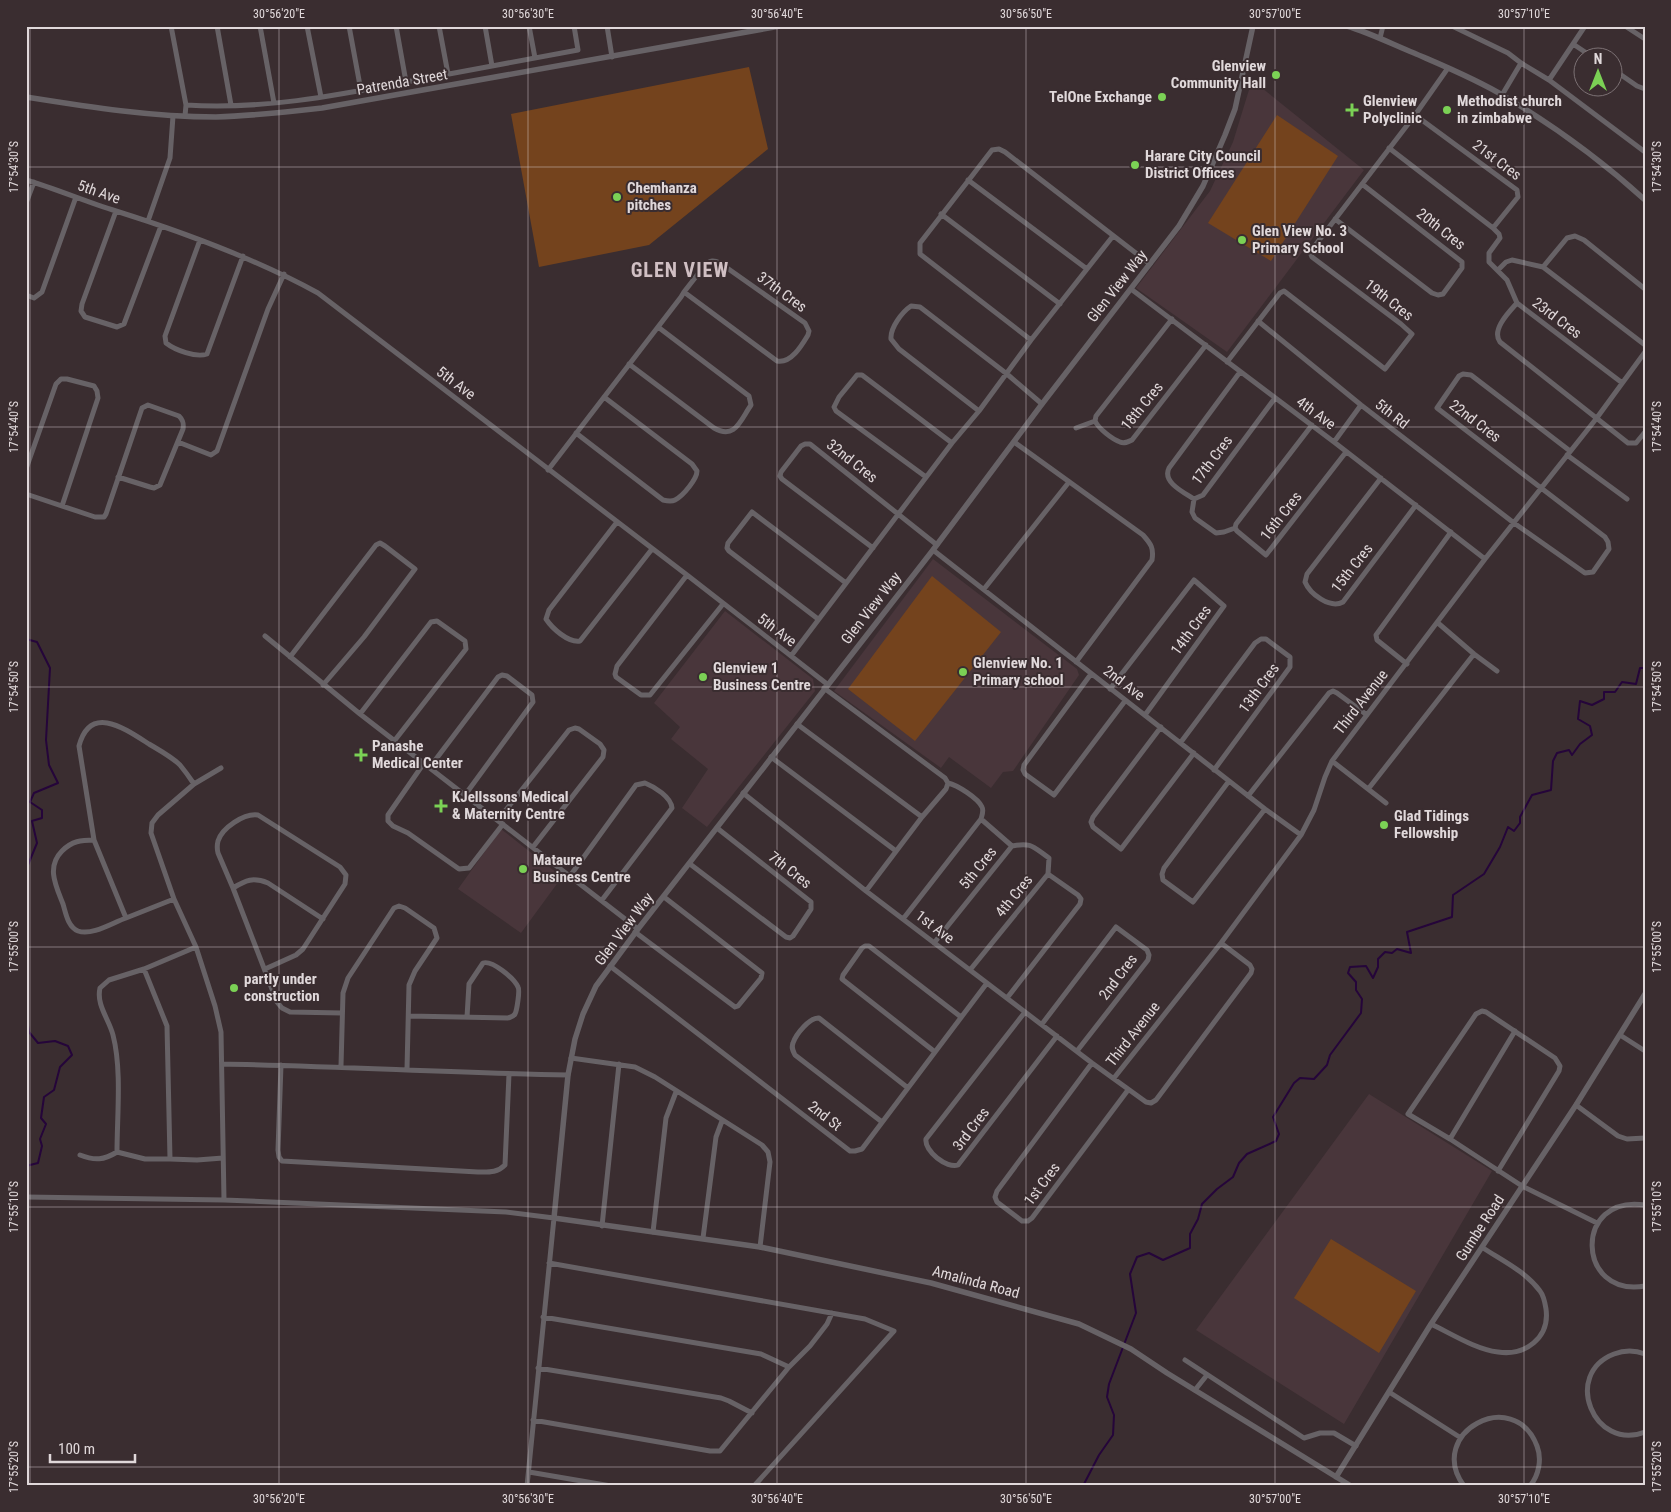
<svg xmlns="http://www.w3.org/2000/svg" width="1671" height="1512" font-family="'Roboto Condensed',sans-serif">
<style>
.built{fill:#49363b}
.green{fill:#74431d}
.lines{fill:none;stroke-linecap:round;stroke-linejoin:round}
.stream{stroke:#25053a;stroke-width:2}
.minor{stroke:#676266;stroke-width:5}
.tertiary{stroke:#676266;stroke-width:5.5}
.ticks{fill:none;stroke:#e0d8da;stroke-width:1;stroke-opacity:0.45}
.poi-dot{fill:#7bd155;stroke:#3a2d30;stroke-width:2}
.labels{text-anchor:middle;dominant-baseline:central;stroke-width:4;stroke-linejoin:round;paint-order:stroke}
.poi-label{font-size:15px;font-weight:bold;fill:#e0d8da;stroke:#3a2d30;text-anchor:start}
.street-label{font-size:15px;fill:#e0d8da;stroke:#3a2d30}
.district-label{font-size:20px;font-weight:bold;letter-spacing:1px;fill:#d0bfc3;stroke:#3a2d30}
.neatline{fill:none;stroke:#e0d8da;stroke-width:2}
.ticks-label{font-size:12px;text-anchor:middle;fill:#e0d8da}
</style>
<rect width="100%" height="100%" fill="#3a2d30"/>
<!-- built -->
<path class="built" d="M1252,80L1364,170L1227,352L1136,288L1210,191L1233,142Z
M933,559L1077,669L1079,675L1013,771L1003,772L991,788L949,757L941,768L834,691Z
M725,611L813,679L815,691L707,827L682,808L708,769L671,739L680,727L654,703Z
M501,829L562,877L521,933L458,889Z
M1369,1094L1492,1171L1344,1424L1196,1330Z"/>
<!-- green -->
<path class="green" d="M749,67L768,149L649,245L539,267L511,114Z
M1277,115L1338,156L1271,261L1208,223Z
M932,576L1001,632L915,741L848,689Z
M1331,1239L1416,1291L1379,1353L1294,1298Z"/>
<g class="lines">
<!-- stream -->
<path class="stream" d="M1645,635V637
M26,639L37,642L50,668L46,740L49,765L58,783L34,793L30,802L42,810V818L32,821L37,843L28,865L26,873
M26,949L28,971L26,972
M26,1012L29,1032L38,1043L55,1041L68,1046L72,1055L60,1067L54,1090L44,1097L41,1118L46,1124L40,1139L42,1146L38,1163L26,1166
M1083,1486L1099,1455L1113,1435L1114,1415L1107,1397L1109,1384L1136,1313L1130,1274L1137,1257L1149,1253L1163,1260L1190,1248V1234L1198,1219L1202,1204L1217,1189L1233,1177L1239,1163L1247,1154L1276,1141L1279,1134L1273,1117L1294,1083L1300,1078L1314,1079L1327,1065L1330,1055L1361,1013L1362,999L1356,990V982L1348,973L1350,967L1366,966L1373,978L1378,967V959L1385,952L1392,953L1397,949L1411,953L1407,932L1452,917L1453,895L1484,874L1500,847L1508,827L1514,831L1520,823V817L1532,795L1551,790L1553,761L1557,753L1569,750L1572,755L1580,744L1592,735L1590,726L1578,719L1580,701L1592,705L1604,699V692H1615L1622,682L1636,684L1640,668H1645"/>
<!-- minor -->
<path class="minor" d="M171,26L186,105
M217,26L231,105
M260,26L274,103
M307,26L321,97
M349,26L361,91
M396,26L406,82
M439,26L448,74
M485,26L492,66
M529,26L535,58
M607,26L612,57
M1452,26L1508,53L1521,63L1549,80L1645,152
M1625,26L1645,39
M1380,38L1383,26
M1573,44L1594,58
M1614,70L1637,86L1645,89
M1549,80L1585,26
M1502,95L1521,63
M185,116L186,105C260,110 334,96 406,82C463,71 521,61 578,50L574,26
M1389,148L1493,228L1518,197L1517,190L1415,115
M26,180C57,189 86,202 116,211C186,233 254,258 318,293L687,575L827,684
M968,180L1087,269
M26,203L34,182
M116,211L82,304L81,311L85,317L117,327L124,324L161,226
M941,214L1060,304
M1335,219L1432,293L1438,295L1443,294L1462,268V262L1362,184
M148,221L170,158L173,116
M1493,228L1499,234L1500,238L1489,253V262L1507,280L1517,303
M200,240L165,336L166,343C175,350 196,358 207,354L243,256
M1498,270L1506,262L1512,260L1543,267
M1131,289L1334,442L1485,559
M1645,289L1584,240L1575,236L1567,238L1543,267L1645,345
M26,295L34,298L42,292L76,197
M1258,321L1361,405L1514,523L1585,573L1593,572L1609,549L1608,542L1605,537L1437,408L1459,376L1463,374L1471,375L1570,451
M1031,340L920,254V243L992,150L999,149L1005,152L1150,264
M1227,362L1280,293L1284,291L1385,369L1412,334L1401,324L1312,257L1310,252L1415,115L1448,68
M629,364L714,428C735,440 740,421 751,405L749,396L658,327
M1240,372L1169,468C1162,482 1183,492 1194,499L1203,495L1275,398
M1621,382L1517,303C1509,312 1491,330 1500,342L1628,443H1636L1645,432
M979,411L899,349L891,339C890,328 902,312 911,306L920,307L1007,374L1042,404
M1095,421C1099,429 1112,439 1120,442C1124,444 1128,442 1132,440L1206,345
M1095,421L1096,416L1172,319
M1312,425L1236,524L1235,528L1237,531L1266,555L1346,452
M1076,428L1095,421
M576,433L663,500C667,501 671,502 675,500C683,496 697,479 697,471L692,464L604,397
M178,442L211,455L217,451L268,309L284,274
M1014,442L1143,535C1151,544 1154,548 1152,560L1076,662
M1334,442L1361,405
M1567,455L1627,499
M26,469L56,384L61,379H67L94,386L97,391L98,398L62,506
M548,470C592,412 637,355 681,297L684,292L705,265C710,260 714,260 720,263L805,323L809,331L808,335C802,345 791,364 777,361L684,292
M926,477L836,411L834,407L839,397L857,375H862L952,443
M1381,478L1307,574L1305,582C1310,594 1330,609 1343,602L1416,505
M26,494L95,517H104L106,514L142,408L148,405L179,416C183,420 184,423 183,429L160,485L154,488L150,487L118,477
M1194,499L1192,512L1195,518L1216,533L1224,532L1235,528
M617,522L549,610L546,619C552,628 568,643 580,641L652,549
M873,548L782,479L780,476L781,472L801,446L805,444H810L937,545
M933,550L1265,809L1301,835
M687,575L617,666L615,674L616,677L641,695H650L723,604
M984,589L1069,482
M818,619L729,551L727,548L728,543L752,512L846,583
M1438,623L1474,654L1497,671
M265,636L360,714L638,929
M791,656L952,443L979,411L1031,340L1113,236
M290,657L376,545L380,543L385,546L415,569L364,637L323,685
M1407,664L1377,640L1376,635L1451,532
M1091,674L1024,765L1023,770L1025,774L1054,795L1125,701
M824,688L945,778L948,783L946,789L922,817L866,891
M1110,689L1194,580L1224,606L1145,715
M360,714L431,622L437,621L465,641L466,649L395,740
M797,724L922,817
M1161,727L1093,817L1091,822L1093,827L1121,849L1194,753
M1181,742L1255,643L1261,639H1266L1290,657V667L1214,770
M771,757L896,851
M1332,761L1386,803
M424,763L388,815V821L393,826L408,833L459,869L469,868L503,824
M430,767L498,677L502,675L507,676L532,695L533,702L465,795
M221,768L194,784L158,815L152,823L151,833L174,899L196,947L215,1006L221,1032L224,1200
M1229,781L1164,868L1162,874L1163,880L1193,902L1265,809
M948,783C957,785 978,798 982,807C984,811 982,815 981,819
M1369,788L1474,654
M743,793L866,891L1092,1063L1146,1102L1151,1103L1156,1100L1251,973L1252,969L1250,965L1221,943
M1248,796L1329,693L1333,691L1337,693L1367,715
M498,820L569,730L575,728L579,729L600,744L604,750L603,757L533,847
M94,840C81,840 72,841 62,851C46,867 56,886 63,904C66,914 68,927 78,931C92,936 112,923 126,918
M1012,846C1032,842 1033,847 1049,858L1048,874
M690,864L786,937L790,938L793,936L811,909V902L717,828
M570,876L636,785L645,783C655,787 671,797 672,808L602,900
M233,888C246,880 253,877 268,883L323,919
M174,899L126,918L94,840L79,746C90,704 124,728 149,744C159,750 172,757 180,765C185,771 190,778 194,784
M903,919L981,819L1012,846L934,943
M635,932L735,1007L738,1006L761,978L762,973L664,897
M610,966L850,1151H855L862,1149L987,983
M265,969L296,955L303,949L345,884L346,875L340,867L258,815C244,813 222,828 218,841C217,845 217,849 218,853L233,888L277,1002L282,1008L290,1012L342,1013
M970,970L1048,874L1078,895L1081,899L1080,904L1007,998
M1025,1012L926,1139C924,1151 947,1169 958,1165L1057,1036
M409,1016L508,1018C511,1017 513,1017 515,1014C517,1010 520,990 518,987C514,978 492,960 483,963L469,984L467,1017
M1042,1024L1116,927L1147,950L1149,955L1148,960L1077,1051
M1620,1035L1645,1051
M935,1052L842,979L843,975L862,948L865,946H869L961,1017
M571,1058L635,1067L655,1077L762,1145L768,1152L770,1162L760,1247
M1092,1063L997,1191L995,1197L997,1202L1022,1221H1028L1032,1218L1128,1090
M222,1064C338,1066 453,1073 568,1075
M281,1065L278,1150L279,1157L282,1161L478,1172C489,1172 497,1173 505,1165L509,1074
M341,1066L343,993L348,978L394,908L399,906L405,908L434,928L437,938L415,971L409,985L407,1069
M1114,1078L1221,943L1301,835L1314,810L1325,777L1332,761L1485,559L1596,419L1645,352
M1576,1105L1618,1136L1627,1139L1645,1138
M882,1122L795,1055C793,1051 791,1048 793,1043C796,1034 810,1017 819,1018L908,1088
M1450,1139L1515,1031
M117,1152L145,1159H170L167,1026L144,969
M80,1155C95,1161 104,1160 117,1152C117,1116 122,1070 113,1035C109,1019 96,1005 100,988L109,980L144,969L196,947
M170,1159L197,1160L223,1158
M1498,1171L1559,1071L1560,1066L1555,1058L1486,1012L1482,1011L1476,1014L1408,1114L1450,1139L1522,1186L1597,1223
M26,1197L224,1200L506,1212L554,1218L527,1486
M1645,1205C1573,1194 1576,1298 1645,1286
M602,1226L619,1064
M653,1232L666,1118L676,1092
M703,1238L716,1137L722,1121
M549,1263L865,1319L894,1331L754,1486
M543,1317L761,1354L789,1367
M1431,1324C1452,1334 1475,1349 1498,1352C1525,1356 1550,1338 1546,1309C1545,1303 1544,1296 1540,1291C1526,1272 1503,1261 1483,1248
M1645,1354C1635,1350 1624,1350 1614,1354C1562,1374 1594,1452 1645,1432
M1185,1360L1304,1438L1320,1433H1334L1356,1446
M538,1368L721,1398L729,1401L752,1413
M1195,1390L1207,1375
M1389,1392L1461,1438
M533,1420L710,1451H720L789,1367L810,1346L827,1324L832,1313
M529,1472L611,1486
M1464,1486C1425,1433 1514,1385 1537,1446C1542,1459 1539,1475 1530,1486"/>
<!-- tertiary -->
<path class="tertiary" d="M1253,26L1235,109L1225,135L1203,186L1179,226L1042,404L933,550L638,929L596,986L583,1014L575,1039L568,1075L554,1218L760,1247L931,1283L1079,1324L1131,1349L1167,1373L1351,1486
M1347,26C1370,33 1392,44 1414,53C1444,66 1476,79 1504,96C1554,126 1601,160 1645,200
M26,97C89,107 152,117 216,117C251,116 287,112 322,108L780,26
M1336,1477L1431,1324L1576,1105L1645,994"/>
</g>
<!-- ticks -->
<path class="ticks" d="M30,26V1486M279,26V1486M528,26V1486M777,26V1486M1026,26V1486M1275,26V1486M1524,26V1486M26,167H1645M26,427H1645M26,687H1645M26,947H1645M26,1207H1645M26,1467H1645"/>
<!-- markers -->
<g class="poi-dot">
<circle cx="1276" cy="75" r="5"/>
<circle cx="1162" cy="97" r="5"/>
<path d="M1349.5 102.5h5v5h5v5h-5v5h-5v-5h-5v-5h5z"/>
<circle cx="1447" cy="110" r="5"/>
<circle cx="1135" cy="165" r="5"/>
<circle cx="617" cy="197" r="5"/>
<circle cx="1242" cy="240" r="5"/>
<circle cx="963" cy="672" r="5"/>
<circle cx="703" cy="677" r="5"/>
<path d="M358.5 747.5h5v5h5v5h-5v5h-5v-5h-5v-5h5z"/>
<path d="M438.5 798.5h5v5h5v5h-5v5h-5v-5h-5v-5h5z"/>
<circle cx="1384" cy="825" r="5"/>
<circle cx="523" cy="869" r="5"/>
<circle cx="234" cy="988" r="5"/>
</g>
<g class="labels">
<!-- poi labels -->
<g class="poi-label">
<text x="1266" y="66" text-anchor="end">Glenview<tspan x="1266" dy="17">Community Hall</tspan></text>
<text x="1152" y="97" text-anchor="end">TelOne Exchange</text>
<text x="1363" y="101">Glenview<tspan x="1363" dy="17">Polyclinic</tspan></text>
<text x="1457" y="101">Methodist church<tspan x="1457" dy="17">in zimbabwe</tspan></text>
<text x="1145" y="156">Harare City Council<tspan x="1145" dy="17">District Offices</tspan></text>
<text x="627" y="188">Chemhanza<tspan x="627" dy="17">pitches</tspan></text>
<text x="1252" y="231">Glen View No. 3<tspan x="1252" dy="17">Primary School</tspan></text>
<text x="973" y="663">Glenview No. 1<tspan x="973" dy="17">Primary school</tspan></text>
<text x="713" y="668">Glenview 1<tspan x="713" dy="17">Business Centre</tspan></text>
<text x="372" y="746">Panashe<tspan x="372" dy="17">Medical Center</tspan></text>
<text x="452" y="797">KJellssons Medical<tspan x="452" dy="17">&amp; Maternity Centre</tspan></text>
<text x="1394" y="816">Glad Tidings<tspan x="1394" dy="17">Fellowship</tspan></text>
<text x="533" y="860">Mataure<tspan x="533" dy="17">Business Centre</tspan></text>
<text x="244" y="979">partly under<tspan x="244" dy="17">construction</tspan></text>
</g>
<!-- street labels -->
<g class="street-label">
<text transform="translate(402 82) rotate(-10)">Patrenda Street</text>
<text transform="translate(1497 160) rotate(37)">21st Cres</text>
<text transform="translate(99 192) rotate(19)">5th Ave</text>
<text transform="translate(1441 229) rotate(38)">20th Cres</text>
<text transform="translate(1117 286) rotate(-52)">Glen View Way</text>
<text transform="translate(782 292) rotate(36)">37th Cres</text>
<text transform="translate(1389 300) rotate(38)">19th Cres</text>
<text transform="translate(1557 318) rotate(37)">23rd Cres</text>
<text transform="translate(456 383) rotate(37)">5th Ave</text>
<text transform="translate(1142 406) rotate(-51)">18th Cres</text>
<text transform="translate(1316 413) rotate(36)">4th Ave</text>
<text transform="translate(1392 414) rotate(38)">5th Rd</text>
<text transform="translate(1475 421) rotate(37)">22nd Cres</text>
<text transform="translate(1212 460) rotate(-53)">17th Cres</text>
<text transform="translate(852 461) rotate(38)">32nd Cres</text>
<text transform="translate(1281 516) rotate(-52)">16th Cres</text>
<text transform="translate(1352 568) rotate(-52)">15th Cres</text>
<text transform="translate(871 608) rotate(-52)">Glen View Way</text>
<text transform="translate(777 630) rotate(37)">5th Ave</text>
<text transform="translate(1191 630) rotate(-54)">14th Cres</text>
<text transform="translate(1124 683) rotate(37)">2nd Ave</text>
<text transform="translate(1259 688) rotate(-54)">13th Cres</text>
<text transform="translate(1361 702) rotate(-52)">Third Avenue</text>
<text transform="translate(978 868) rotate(-51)">5th Cres</text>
<text transform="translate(790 870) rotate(38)">7th Cres</text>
<text transform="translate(1014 896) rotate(-51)">4th Cres</text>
<text transform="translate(935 927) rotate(37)">1st Ave</text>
<text transform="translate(624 929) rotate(-53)">Glen View Way</text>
<text transform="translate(1118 977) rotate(-53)">2nd Cres</text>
<text transform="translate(1133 1034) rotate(-52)">Third Avenue</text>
<text transform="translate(825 1116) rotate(38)">2nd St</text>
<text transform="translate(971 1129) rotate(-53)">3rd Cres</text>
<text transform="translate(1042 1184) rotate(-53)">1st Cres</text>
<text transform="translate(1480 1228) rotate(-57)">Gumbe Road</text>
<text transform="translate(976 1282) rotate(15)">Amalinda Road</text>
</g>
<!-- district labels -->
<g class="district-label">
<text x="680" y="270">GLEN VIEW</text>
</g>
</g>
<!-- border -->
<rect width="1671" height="1512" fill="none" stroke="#3a2d30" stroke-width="55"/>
<!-- north arrow -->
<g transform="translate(1598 72)"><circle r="24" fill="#3a2d30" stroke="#7c7174"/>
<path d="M0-4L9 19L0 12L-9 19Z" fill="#7bd155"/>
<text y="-8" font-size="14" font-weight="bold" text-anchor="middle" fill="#e0d8da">N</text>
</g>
<!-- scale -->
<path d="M50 1454v8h85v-8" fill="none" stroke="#e0d8da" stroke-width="2.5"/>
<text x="58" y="1454" font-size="15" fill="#e0d8da" stroke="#3a2d30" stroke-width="4" paint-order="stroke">100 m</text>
<rect x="28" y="28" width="1616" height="1456" class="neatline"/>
<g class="ticks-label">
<text x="279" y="18">30°56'20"E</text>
<text x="528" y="18">30°56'30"E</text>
<text x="777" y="18">30°56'40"E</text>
<text x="1026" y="18">30°56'50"E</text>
<text x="1275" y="18">30°57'00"E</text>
<text x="1524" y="18">30°57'10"E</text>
<text transform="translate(14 167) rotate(-90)" y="4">17°54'30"S</text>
<text transform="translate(1657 167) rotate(-90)" y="4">17°54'30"S</text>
<text transform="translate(14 427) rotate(-90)" y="4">17°54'40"S</text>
<text transform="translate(1657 427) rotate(-90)" y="4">17°54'40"S</text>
<text transform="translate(14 687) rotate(-90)" y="4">17°54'50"S</text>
<text transform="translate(1657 687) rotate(-90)" y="4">17°54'50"S</text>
<text transform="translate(14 947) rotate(-90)" y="4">17°55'00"S</text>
<text transform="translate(1657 947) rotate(-90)" y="4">17°55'00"S</text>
<text transform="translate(14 1207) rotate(-90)" y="4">17°55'10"S</text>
<text transform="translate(1657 1207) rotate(-90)" y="4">17°55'10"S</text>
<text transform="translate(14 1467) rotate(-90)" y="4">17°55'20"S</text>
<text transform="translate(1657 1467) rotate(-90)" y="4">17°55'20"S</text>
<text x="279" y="1503">30°56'20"E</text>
<text x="528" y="1503">30°56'30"E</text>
<text x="777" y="1503">30°56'40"E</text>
<text x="1026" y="1503">30°56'50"E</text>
<text x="1275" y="1503">30°57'00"E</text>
<text x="1524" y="1503">30°57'10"E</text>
</g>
</svg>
